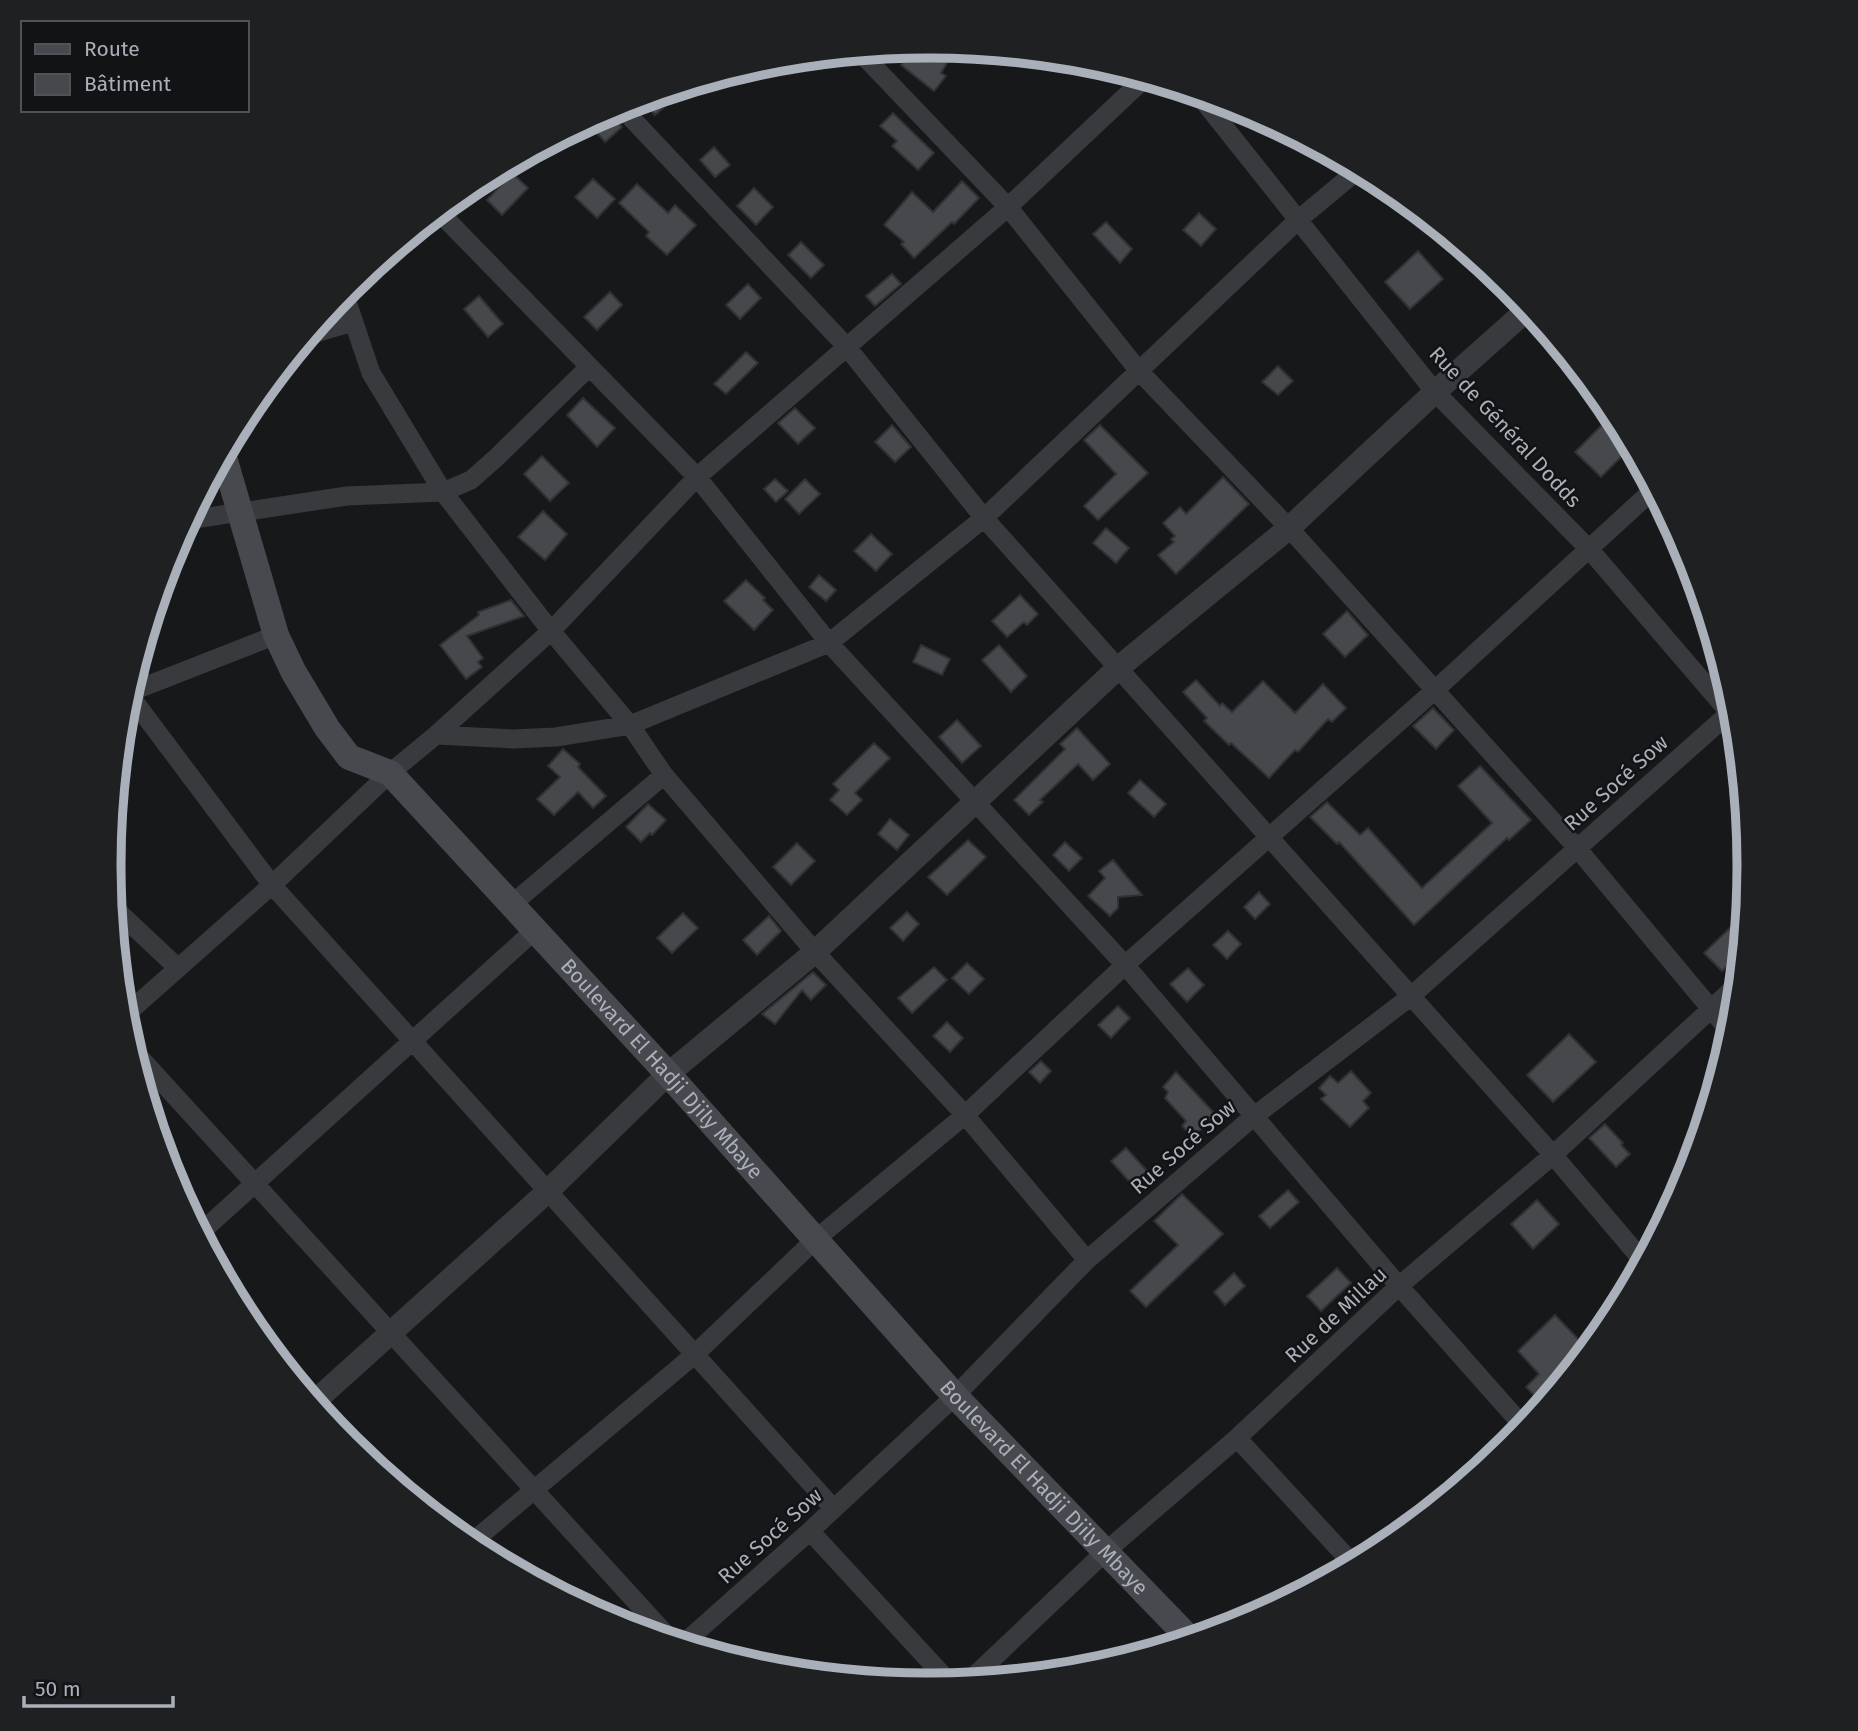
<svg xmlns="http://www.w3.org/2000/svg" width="1858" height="1731" font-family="'Fira Sans',sans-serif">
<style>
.building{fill:#46484c;stroke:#313235;stroke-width:2}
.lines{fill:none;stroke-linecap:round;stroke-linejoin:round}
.minor{stroke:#383a3e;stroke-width:19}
.tertiary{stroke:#383a3e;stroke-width:23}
.secondary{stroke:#47494e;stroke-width:26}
.labels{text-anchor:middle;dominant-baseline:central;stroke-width:5;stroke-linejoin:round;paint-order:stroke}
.street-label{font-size:21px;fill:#aab0b9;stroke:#121314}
.rim{fill:none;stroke:#aab0b9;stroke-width:9}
</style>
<rect width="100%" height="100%" fill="#171819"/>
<!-- building -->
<path class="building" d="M925,46L947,63L941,73L946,76L934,91L901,65L915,47Z
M689,85L655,115L642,100L651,97Z
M608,112L622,127L605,142L588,123Z
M893,113L934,153L918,170L892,146L897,141L880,126Z
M714,147L730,165L715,177L700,160Z
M512,173L528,188L502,215L487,200Z
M593,179L615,199L597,218L575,197Z
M962,181L979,198L954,224L952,222L914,258L901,244L904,242L884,225L912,192L933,212Z
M637,184L668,213L675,205L696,225L667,255L646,236L649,232L619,203Z
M754,188L773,207L756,225L737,206Z
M1199,213L1216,229L1201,246L1183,230Z
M1106,222L1132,249L1120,263L1093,234Z
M801,242L824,265L811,278L788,255Z
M1418,251L1443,279L1410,309L1385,282Z
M892,274L901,284L875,306L866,296Z
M748,284L761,298L740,319L726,305Z
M610,292L622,305L597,330L584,317Z
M479,296L503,324L488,337L464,309Z
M746,352L758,363L726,394L714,384Z
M1278,366L1293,381L1278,395L1262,382Z
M583,398L615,428L597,447L567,415Z
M795,408L815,428L798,444L778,423Z
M1613,414L1631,447L1601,477L1575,452Z
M892,425L911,447L895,462L875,442Z
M1100,425L1148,473L1098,520L1084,506L1116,474L1084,440Z
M542,456L569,483L550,501L524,474Z
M1223,477L1249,504L1176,574L1158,555L1174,542L1171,539L1175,536L1163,523L1180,507L1186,514Z
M775,479L788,491L776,502L764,489Z
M805,479L820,494L799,514L785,499Z
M543,511L567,534L545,560L518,537Z
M1106,528L1129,548L1116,563L1093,543Z
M871,534L892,554L876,571L854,551Z
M819,575L836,590L826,601L809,587Z
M746,580L765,598L763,600L773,610L754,630L724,601Z
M1020,595L1038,614L1027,625L1024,622L1007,637L992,621Z
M511,600L524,616L467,636L483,658L478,662L482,667L466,679L440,645L479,615L478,612Z
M1347,611L1368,635L1345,657L1323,634Z
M921,645L950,659L942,675L913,662Z
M999,645L1027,676L1011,692L982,660Z
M1196,680L1220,706L1222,703L1232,712L1263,681L1295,713L1323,684L1346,708L1332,722L1328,719L1298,752L1295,750L1269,778L1231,743L1229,745L1204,721L1207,718L1183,692Z
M1433,708L1454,730L1436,749L1413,726Z
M957,720L981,746L962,763L939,737Z
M1077,728L1110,764L1093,780L1078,764L1040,800L1043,802L1029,815L1014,800L1065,749L1060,744Z
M874,743L890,758L855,793L862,800L847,815L830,800L839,790L833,784Z
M563,749L580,764L578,767L606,796L593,808L578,792L554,815L537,799L560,777L548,766Z
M1480,766L1531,820L1509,840L1507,838L1414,925L1339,842L1337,844L1310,817L1327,802L1360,835L1368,828L1422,888L1492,823L1458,786Z
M1140,780L1166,804L1154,817L1128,793Z
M648,804L666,820L652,835L650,833L641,842L626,827Z
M890,819L909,835L897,850L878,834Z
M968,840L986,857L947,895L928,877Z
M1065,842L1082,858L1069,871L1053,855Z
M797,843L815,861L791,885L773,867Z
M1113,860L1142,895L1118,897V908L1110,916L1088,896L1105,878L1099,871Z
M1259,892L1270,904L1255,919L1244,907Z
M907,912L919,924L903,941L890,928Z
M683,913L698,928L672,953L657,938Z
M769,916L781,931L757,955L743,940Z
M1733,925L1742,934L1740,954L1722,971L1704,953Z
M1228,931L1241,944L1227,959L1213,945Z
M967,963L984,979L969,994L952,978Z
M934,967L947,980L912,1013L898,998Z
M1188,968L1204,985L1187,1002L1170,984Z
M813,972L826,985L811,1000L802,990L775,1024L762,1014Z
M1118,1006L1130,1018L1111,1038L1098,1025Z
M947,1022L963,1038L950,1052L933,1036Z
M1569,1034L1596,1062L1553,1102L1527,1075Z
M1041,1061L1051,1071L1040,1083L1029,1072Z
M1351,1071L1371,1093L1363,1101L1369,1108L1350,1127L1321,1099L1326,1095L1319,1088L1330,1076L1338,1083Z
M1176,1072L1216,1115L1193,1137L1182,1126L1186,1121L1165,1098L1168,1092L1163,1087Z
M1605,1124L1623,1143L1621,1145L1630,1154L1616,1167L1589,1138Z
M1126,1148L1150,1174L1135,1188L1111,1161Z
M1288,1190L1299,1202L1270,1228L1259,1216Z
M1182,1194L1223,1234L1146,1307L1130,1291L1178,1245L1154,1221Z
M1537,1200L1559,1224L1533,1249L1511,1224Z
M1337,1268L1351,1283L1321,1311L1307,1296Z
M1234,1273L1245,1286L1225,1305L1214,1292Z
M1555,1315L1582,1343L1563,1361L1569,1367L1536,1397L1526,1387L1539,1374L1518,1351Z"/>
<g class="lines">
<!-- minor -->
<path class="minor" d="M860,52L1008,207L1139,371L1289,528L1577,848L1731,1033
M1198,94L1435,392L1590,550L1735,719
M620,106L846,346L984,518L1553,1155L1643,1261
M439,212L697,477L829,643L1125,965L1399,1286L1524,1427
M344,293L371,373L443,492L551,631L630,725L664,775L815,952L965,1115L1087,1260
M309,335L353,322
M188,520L347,496L443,492L471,480L497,457L589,367
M276,635L128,693L272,885L834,1509
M436,735L513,739L556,737L630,725L829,643L984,518L1298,220L1358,170
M511,905L664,775
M113,907L178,968
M124,1016L272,885L390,773L436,735L551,631L697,477L1008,207L1145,78
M132,1049L671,1640
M200,1233L535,930
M1237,1438L1353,1564
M810,1531L950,1683
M470,1544L694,1355L816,1239L965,1115L1125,965L1435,690L1653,490
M683,1644L810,1531L955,1396L1087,1260L1253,1117L1410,997L1734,709
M968,1682L1105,1552L1237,1438L1399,1286L1553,1155L1737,985"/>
<!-- tertiary -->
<path class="tertiary" d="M314,1402L547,1192L668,1074L815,952L1118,668L1289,528L1435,392L1528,309"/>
<!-- secondary -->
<path class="secondary" id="s1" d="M223,454L276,635L293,671L327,728L349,757L390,773L668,1074L955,1396L1190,1639"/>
</g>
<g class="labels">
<!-- street labels -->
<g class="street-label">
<text transform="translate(1505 427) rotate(47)">Rue de Général Dodds</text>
<text transform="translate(1616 783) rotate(-42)">Rue Socé Sow</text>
<text stroke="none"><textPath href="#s1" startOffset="777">Boulevard El Hadji Djily Mbaye</textPath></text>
<text transform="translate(1183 1147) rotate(-41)">Rue Socé Sow</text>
<text transform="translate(1336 1315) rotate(-43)">Rue de Millau</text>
<text stroke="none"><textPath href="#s1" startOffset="1344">Boulevard El Hadji Djily Mbaye</textPath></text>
<text transform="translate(770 1536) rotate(-42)">Rue Socé Sow</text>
</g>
</g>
<!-- crop -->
<path d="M0 0H1858V1731H0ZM928 58H930A807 807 0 0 1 1737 865V866A807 807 0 0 1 930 1673H928A807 807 0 0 1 121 866V865A807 807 0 0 1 928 58Z" fill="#1e2021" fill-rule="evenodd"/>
<path class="rim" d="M928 58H930A807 807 0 0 1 1737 865V866A807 807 0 0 1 930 1673H928A807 807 0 0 1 121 866V865A807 807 0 0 1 928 58Z"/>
<!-- legend -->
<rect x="21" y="21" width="228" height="91" fill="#121314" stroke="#4f5256" stroke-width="2"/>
<rect x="35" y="44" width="35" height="10" fill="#47494e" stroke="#4f5256" stroke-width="2"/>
<text x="84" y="56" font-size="21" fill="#aab0b9">Route</text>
<rect x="35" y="74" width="35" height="21" fill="#46484c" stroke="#4f5256" stroke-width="2"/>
<text x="84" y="91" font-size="21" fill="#aab0b9">Bâtiment</text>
<!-- scale -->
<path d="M24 1696v10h149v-10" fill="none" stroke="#aab0b9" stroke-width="3.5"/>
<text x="35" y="1696" font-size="21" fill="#aab0b9" stroke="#121314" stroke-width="5" paint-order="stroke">50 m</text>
</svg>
